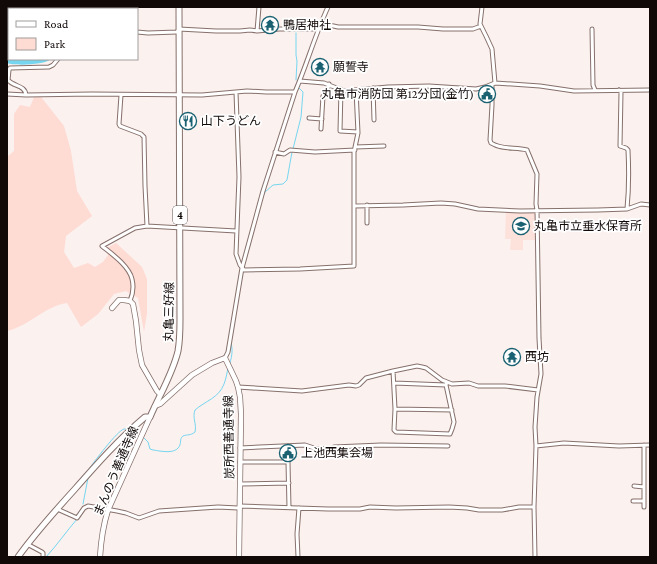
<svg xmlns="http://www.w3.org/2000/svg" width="657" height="564" font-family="'Crimson Pro','Noto Sans JP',serif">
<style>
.built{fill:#fde2db}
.green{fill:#fedbd3}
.water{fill:#76d6ef}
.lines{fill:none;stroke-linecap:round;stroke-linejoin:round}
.stream{stroke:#76d6ef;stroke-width:1}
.street-casing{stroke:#86706b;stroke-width:5}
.secondary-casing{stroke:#86706b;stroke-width:6}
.primary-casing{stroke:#86706b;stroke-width:7}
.street{stroke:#fff;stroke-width:3}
.secondary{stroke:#fff;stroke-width:4.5}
.primary{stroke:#fff;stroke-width:5}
.labels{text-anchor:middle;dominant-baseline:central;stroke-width:3.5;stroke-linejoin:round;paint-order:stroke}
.shield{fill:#fff;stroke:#585352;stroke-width:1}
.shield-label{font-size:11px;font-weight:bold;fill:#110908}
.poi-label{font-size:12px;fill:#110908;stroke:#fff;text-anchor:start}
.street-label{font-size:12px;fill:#110908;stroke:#fff}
</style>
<rect width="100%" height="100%" fill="#fbf1ef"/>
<!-- built -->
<path class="built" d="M506,211L536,212L535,240H523V250H510L511,239H505Z"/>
<!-- green -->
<path class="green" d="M34,97H41L64,126L71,151L77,191L92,216L66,236L64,252L74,268L88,263L95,267L103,262L108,255L107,248L116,243L142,267L147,279V313L144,332L138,298L126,291L114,294L98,314L81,327L67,303C45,306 29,326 7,331V157L14,151V114L20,105L30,107Z"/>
<!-- water -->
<path class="water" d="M7,7H72V9H9V59H51C45,65 15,66 7,63Z"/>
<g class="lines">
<!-- stream -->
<path class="stream" d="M296,80L297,61L296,55V33
M293,149L301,117L303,92L298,87
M264,194L265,192L273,185L283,184L287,180L292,152
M251,240L254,229
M230,363C232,355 233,350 231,343
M132,431L140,435
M143,437L148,442L150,449L153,450C161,451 176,455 180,445C181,441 180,438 183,436C188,434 190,436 195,432C197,424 192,418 195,410C205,401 219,398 224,384C226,379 227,373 228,368
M89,469C94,462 117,431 124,429C125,429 126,429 127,429
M83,504L88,478
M46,557C57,545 66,532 77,519"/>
<!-- street casing -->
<g class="street-casing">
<path id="street" d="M76,7V9
M482,7L480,24L486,36L492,49L495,83
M320,23L338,27H418L443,29H473L481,26
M592,29L593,85L595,90
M257,31L259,7
M137,32L148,33L177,32L179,29L216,31H240L250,30L257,31L279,29H318
M300,81L324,83L344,91L388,87L429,86L476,89L485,87L495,83L540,86L574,91L650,90
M492,85V105L490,140L491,143C502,150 515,147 527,150L537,174L536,204L537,210L539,338L541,374L537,397L535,427L536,446L534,507L535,557
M373,88L374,120
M341,89L340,131L358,132
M619,90L621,92L620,146L626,148L628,150C629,170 629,189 627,209
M236,92L239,177L236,254L240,265L244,270L300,269L354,266V152L358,133L356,90
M7,94L26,95L92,94L202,95L247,91L266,92H295
M26,95C25,85 14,87 8,80L9,70L10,68L49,67L53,65L58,59
M121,95L119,124L120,126L141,134L144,137L145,186L147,226
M309,118L322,119
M321,129L323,96L327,91L329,84
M355,147L384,146
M275,152L284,154L290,150L315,152L355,150
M354,206L403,205L441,203L455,204L478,209L520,211L598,210L627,209L641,204L650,205
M367,223V205
M130,301C133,294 134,287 132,279C129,266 112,254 102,246L135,228L147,226L236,231
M225,358L228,352L242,268L263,191L295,92C307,64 315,35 328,7
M393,371L395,409L394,430L396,432L450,434L452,429L454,422L446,385L447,382
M394,383L446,385
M238,387L302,391L349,385L356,386L359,385L366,378L393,371L417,366L422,367L426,368L442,380L452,384L469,383L478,386H505L538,390
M395,409L452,410
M536,446L564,443L619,446L650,445
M240,448L305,445L317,449L333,448L334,447L381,445L448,446
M240,462H288L289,508
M240,484L289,483
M634,486L644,487
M633,501H644
M644,507V445
M57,509L75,517L77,518L84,508L88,506L117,511L126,513L139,518L159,511L218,507L238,508L240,506L328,509H360L370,507L396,508L449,507L467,508L479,510H502L519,507H534
M27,544L42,552L43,553V557
M298,557L297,534L299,508"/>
</g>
<!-- secondary casing -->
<g class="secondary-casing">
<path id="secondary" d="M112,308L119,300H124L130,301L133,304L136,321L139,350L142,365L157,391L160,394
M155,406L160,404L192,375L212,363L225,358L236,381L238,387L240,397L241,414L239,557
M100,557C101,540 103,526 108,510L150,417"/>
</g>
<!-- primary casing -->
<g class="primary-casing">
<path id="primary" d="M18,557C35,533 55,511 75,489C97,464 119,439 145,417H150C159,396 173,373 178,351C180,340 180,330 180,319L179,7"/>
</g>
<!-- street -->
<use href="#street" class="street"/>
<!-- secondary -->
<use href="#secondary" class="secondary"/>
<!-- primary -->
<use href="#primary" class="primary"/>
</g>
<!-- icons -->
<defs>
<g id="temple-ring" transform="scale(0.9)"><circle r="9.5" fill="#fff" stroke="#1a6171" stroke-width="1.5"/><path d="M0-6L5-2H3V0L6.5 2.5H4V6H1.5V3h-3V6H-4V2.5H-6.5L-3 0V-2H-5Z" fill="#1a6171"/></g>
<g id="civic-ring" transform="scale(0.9)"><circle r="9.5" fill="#fff" stroke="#1a6171" stroke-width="1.5"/><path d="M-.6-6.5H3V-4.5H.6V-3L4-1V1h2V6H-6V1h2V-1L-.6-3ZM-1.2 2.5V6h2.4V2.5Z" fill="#1a6171"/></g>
<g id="restaurant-ring" transform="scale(0.9)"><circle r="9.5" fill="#fff" stroke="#1a6171" stroke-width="1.5"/><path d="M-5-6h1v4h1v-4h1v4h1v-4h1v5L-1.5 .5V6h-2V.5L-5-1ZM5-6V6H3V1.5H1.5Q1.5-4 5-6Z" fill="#1a6171"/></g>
<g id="school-ring" transform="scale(0.9)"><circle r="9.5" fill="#fff" stroke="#1a6171" stroke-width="1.5"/><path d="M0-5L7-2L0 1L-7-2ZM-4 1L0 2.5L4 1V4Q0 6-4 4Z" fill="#1a6171"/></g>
</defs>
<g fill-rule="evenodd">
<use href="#temple-ring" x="270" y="25"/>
<use href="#temple-ring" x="320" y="67"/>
<use href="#civic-ring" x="487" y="94"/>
<use href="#restaurant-ring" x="188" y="121"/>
<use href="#school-ring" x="521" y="226"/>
<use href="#temple-ring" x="512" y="357"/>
<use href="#civic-ring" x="288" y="453"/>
</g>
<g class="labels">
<!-- shield labels -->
<rect class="shield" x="173" y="206" width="14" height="18" rx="3"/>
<g class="shield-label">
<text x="180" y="215">4</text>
</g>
<!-- poi labels -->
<g class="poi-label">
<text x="283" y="25">鴨居神社</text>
<text x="333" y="67">願誓寺</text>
<text x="474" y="94" text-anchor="end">丸亀市消防団 第12分団(金竹)</text>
<text x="201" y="121">山下うどん</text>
<text x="534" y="226">丸亀市立垂水保育所</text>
<text x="525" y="357">西坊</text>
<text x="301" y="453">上池西集会場</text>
</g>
<!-- street labels -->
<g class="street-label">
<text transform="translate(169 312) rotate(-89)">丸亀三好線</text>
<text transform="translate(229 437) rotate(-91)">炭所西善通寺線</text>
<text transform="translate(116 471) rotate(-67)">まんのう善通寺線</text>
</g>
</g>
<!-- border -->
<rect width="657" height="564" fill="none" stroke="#110908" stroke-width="16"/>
<!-- legend -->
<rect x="8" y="8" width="130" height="52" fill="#ffffff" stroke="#a09d9c"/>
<rect x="16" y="21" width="20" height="6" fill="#ffffff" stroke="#a09d9c"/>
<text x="44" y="28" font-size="12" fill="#110908">Road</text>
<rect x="16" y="38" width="20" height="12" fill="#fedbd3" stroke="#a09d9c"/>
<text x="44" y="48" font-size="12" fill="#110908">Park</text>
</svg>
